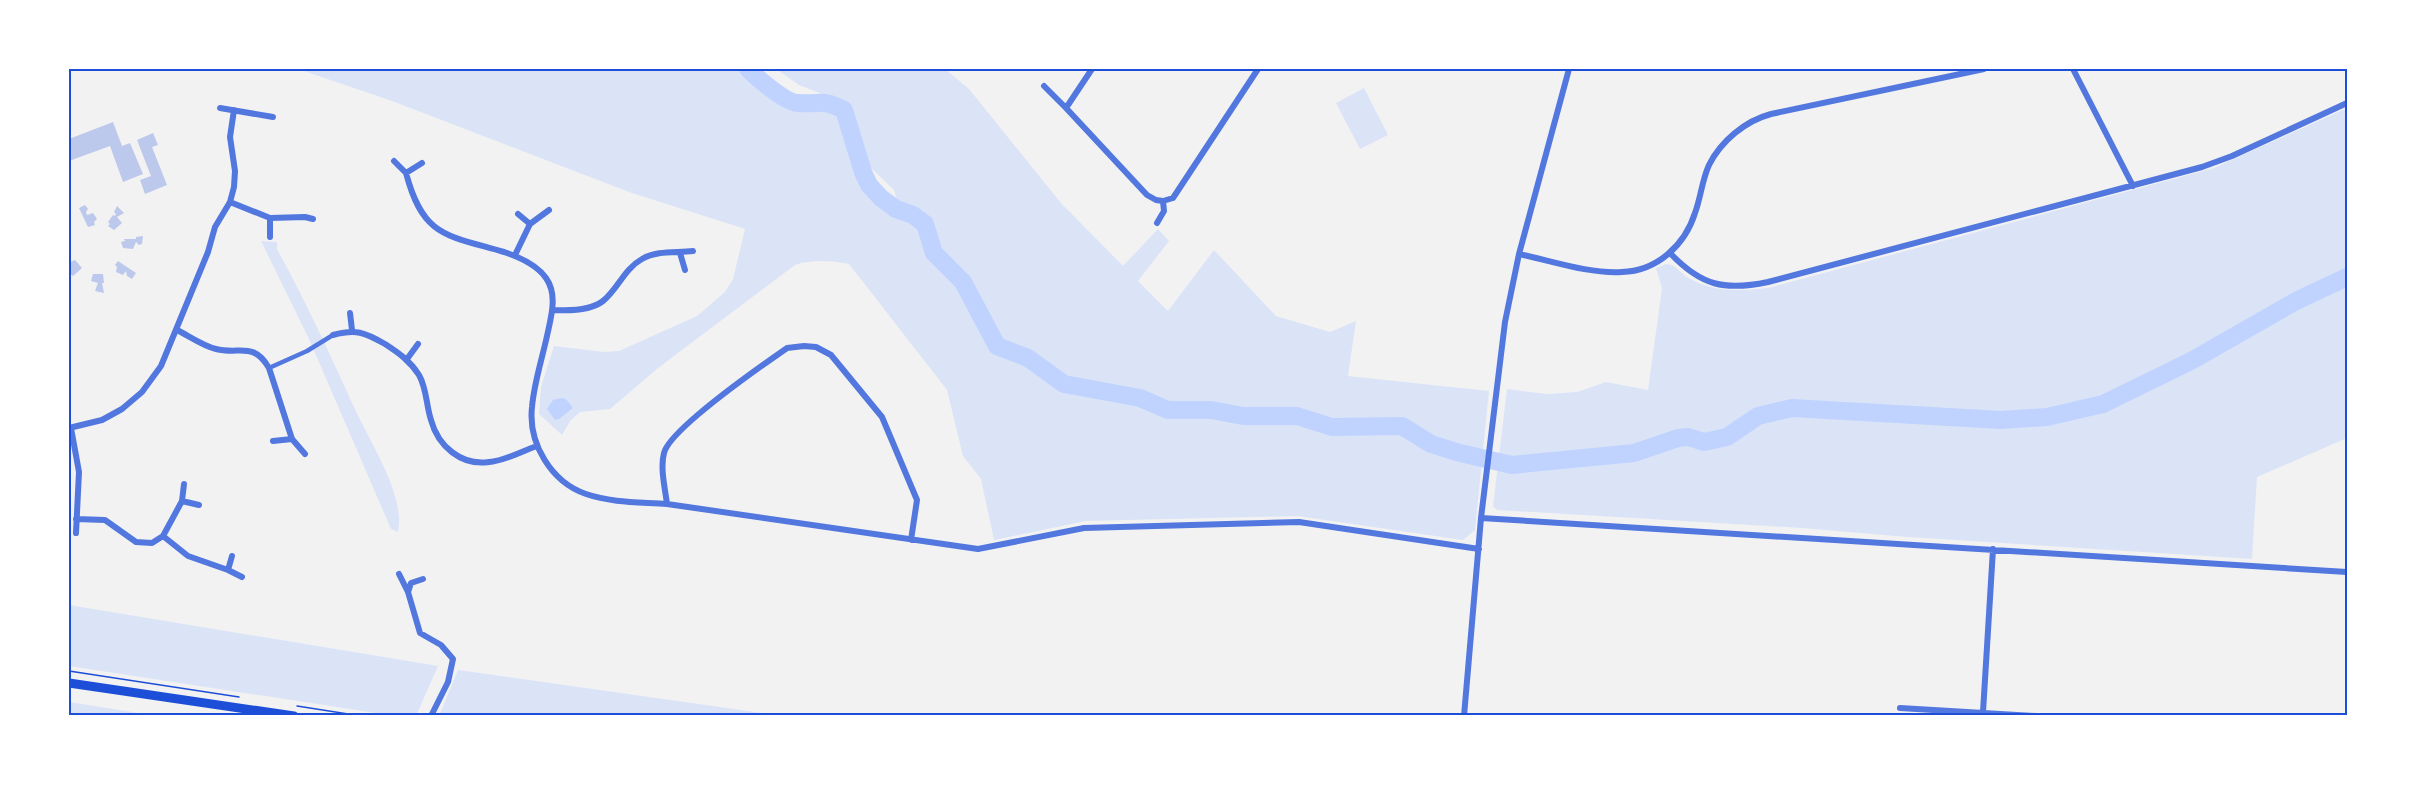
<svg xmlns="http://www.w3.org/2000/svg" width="2416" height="785" font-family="Signika,sans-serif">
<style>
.green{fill:#dbe4f7}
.water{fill:#bfd3fe}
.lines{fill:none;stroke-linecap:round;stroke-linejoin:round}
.river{stroke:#bfd3fe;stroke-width:18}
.building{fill:#bdc9ec}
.path{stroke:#1d4ed8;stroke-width:1.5}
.pedestrian{stroke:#5277de;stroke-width:4.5}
.minor{stroke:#5277de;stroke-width:6}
.primary{stroke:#1d4ed8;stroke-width:9}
.neatline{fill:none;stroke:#1d4ed8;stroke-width:2}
</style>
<rect width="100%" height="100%" fill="#f2f2f2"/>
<!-- green -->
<path class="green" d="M298,69H741L754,82L794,109L827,105L843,112C854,150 860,199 901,214L894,190L869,166L848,104L799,85L776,69H945L969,89L1061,203L1123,266L1158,229L1169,241L1138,281L1168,311L1214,250L1276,316L1330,332L1356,321L1348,376L1489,391L1475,530L1463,540L1297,516L1086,521L994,540L981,479L963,456L947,390L849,264C831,261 813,259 795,265L658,368L610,409L580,412L570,421L562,435L539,414L541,387L554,346L604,352L619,351L697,316L725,292L733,279L745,229L629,192L392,101Z
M1364,88L1388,135L1360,149L1336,103Z
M2347,108V438L2257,477L2252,559L1907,537L1802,528L1497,510L1493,506L1507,389L1547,394L1577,392L1606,382L1648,390L1662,288L1656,268L1666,264L1672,265C1678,268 1681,273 1687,277C1713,293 1739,291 1768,288L2214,168Z
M261,241L277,242V249C305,300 329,352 353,405C368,439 406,495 398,532L391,529L309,339Z
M69,605L438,666L416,716H395L69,666Z
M458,670L783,716H439Z
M69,702L158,716H69Z"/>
<!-- water -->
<path class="water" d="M561,398L566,399L573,408L559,419L555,420L547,409L553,400Z"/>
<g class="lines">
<!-- river -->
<path class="river" d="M748,69C757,78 786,103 798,103C821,105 821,98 844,110L863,172L869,185L881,198L896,209L913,215L925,224L934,253L963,282L997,346L1028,358L1064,384L1140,398L1168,410H1211L1243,416H1297L1332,427L1402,426L1431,444L1460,453L1512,465L1634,453L1678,438L1688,437L1704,442L1727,437L1758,416L1792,408L2001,420L2047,417L2103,404L2191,361L2296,301L2347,277"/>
</g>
<!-- building -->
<path class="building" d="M113,122L122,146L130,143L143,174L123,182L110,146L69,161V139Z
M153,133L158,145L152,147L167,185L145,194L140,180L151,176L137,140Z
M85,205L88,209L86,212L87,215L93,213L97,219L94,222L95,225L88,227L79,208Z
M117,206L124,213L117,217L122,223L114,230L108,226L110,224L108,222L113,215L115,216L116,214L114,212Z
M143,236L142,244L139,245L136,242L133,249L123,248L121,242L125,241L124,239H136V237Z
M75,260L82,268L73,276L69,273V265L70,262Z
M118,261L136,273L132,279L127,276L126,271L123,275L116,272L117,267L115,265Z
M93,274H103L104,283H102L104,293L95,291L98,283L91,281Z"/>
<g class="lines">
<!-- path -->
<path class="path" d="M69,671L239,697
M297,706L361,716"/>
<!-- pedestrian -->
<path class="pedestrian" d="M269,368L307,351L333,335"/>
<!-- minor -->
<path class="minor" d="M1092,69L1066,108L1147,195L1156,200L1163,201
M2073,69L2133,186
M1044,86L1066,108
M220,108L273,117
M394,161L406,173L422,163
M406,173C423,237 446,235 504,252C519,257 537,265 546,278C558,295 551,317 547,336C542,359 534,383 532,407C528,443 551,482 586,494C612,503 641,502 667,504L978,549L1084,528L1299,522L1479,549
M230,202L270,218V237
M518,214L530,224L549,210
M270,218L305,217L313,219
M1157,223L1164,211L1163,201L1173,198L1258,69
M680,253L685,270
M1670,253C1701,286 1725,291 1768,282L2202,167L2232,156L2347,103
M1519,254C1552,261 1589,274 1622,272C1657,271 1685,245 1695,213C1701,197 1702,180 1709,165C1721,141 1745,121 1771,114L1984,69
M515,255L530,224
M553,310C569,311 590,311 603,301C618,289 624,269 642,259C657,250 676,253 693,251
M350,313L352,330
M177,330C189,336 203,346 216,349C240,355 253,341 269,368L292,439
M333,335C356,329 364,332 385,344C399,353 410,361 419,375C427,389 426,405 431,420C438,446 461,466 489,462C505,461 522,451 537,446
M407,359L418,344
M69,428L102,420L122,409L142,392L161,366L208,252L215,227L230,202L234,187L235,171L230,137L234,110
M71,428L79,472L76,533
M273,441L292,439L305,454
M184,484L182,501L199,505
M667,504C665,488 660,468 664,453C670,429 764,364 787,348L804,346L816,347L831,355L882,417L917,500L911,540
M1481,518L2347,572
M76,519L105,520L136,542L152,543L163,536L182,501
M163,536L188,556L228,570
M232,556L228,570L242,577
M399,574L408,592
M423,579L411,583L408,592L420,633L441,645L453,659L448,682L431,716
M1900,708L2036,716
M1983,712L1993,549
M1464,716L1481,518L1505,322L1519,254L1569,69"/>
<!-- primary -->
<path class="primary" d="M69,683L294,716"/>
</g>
<!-- border -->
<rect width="2416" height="785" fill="none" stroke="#ffffff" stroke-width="141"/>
<rect x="70" y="70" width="2276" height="644" class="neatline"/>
</svg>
